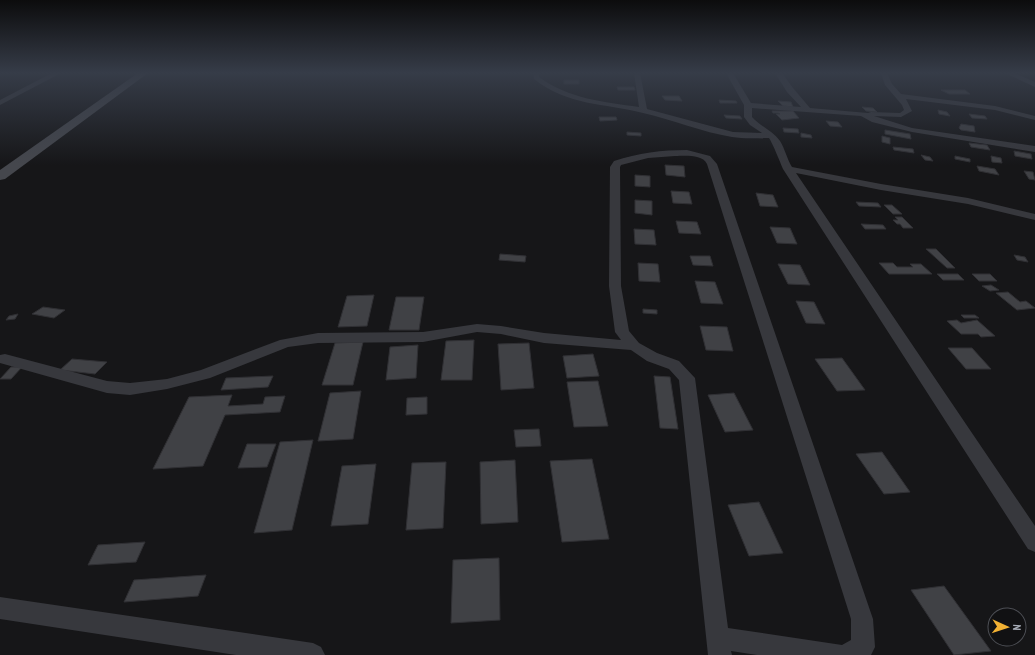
<svg xmlns="http://www.w3.org/2000/svg" width="1035" height="655" font-family="'PT Sans Narrow',sans-serif">
<style>
.building{fill:#404145;stroke:#303034}
.lines{fill:none;stroke-linecap:round;stroke-linejoin:round}
.street{fill:#37383d;fill-rule:evenodd}
.secondary{fill:#45474d;fill-rule:evenodd}
</style>
<rect width="100%" height="100%" fill="#161618"/>
<!-- building -->
<path class="building" d="M564,80H579V84H564Z
M617,87H634L635,90H618Z
M941,90H965L970,94H949Z
M662,96H679L682,101L665,100Z
M719,100L736,101L737,103H720Z
M778,101L791,102L793,107L783,106Z
M862,107L873,108L877,112L866,111Z
M938,110L947,112L950,116L939,114Z
M772,111H793L799,118L782,120L776,114H780L778,113H773Z
M969,114L985,116L987,119L972,118Z
M724,115L740,116L742,119L726,118Z
M599,117H616L617,120L600,121Z
M826,121L838,122L842,127L830,126Z
M961,124L974,126L975,132L961,130L959,128Z
M783,128L798,129L799,133L784,132Z
M885,130L910,134L911,139L885,134Z
M627,132L641,133V136L627,135Z
M801,133L811,135L812,138L801,137Z
M882,136L890,138V144L882,142Z
M969,143L987,145L990,150L971,147Z
M893,147L913,149L914,153L894,150Z
M1014,151L1031,154L1032,159L1015,156Z
M921,155L930,157L933,161L925,160Z
M955,156L970,159V162L955,159Z
M991,156L1001,158L1002,163L992,162Z
M665,165L684,166L685,177L666,175Z
M977,166L995,169L999,175L979,171Z
M1024,171L1033,172L1035,180L1029,179Z
M635,175L650,176V187L635,186Z
M671,191L689,192L692,204L673,203Z
M756,193L773,195L778,207L760,206Z
M635,200L652,201V215L635,213Z
M856,202L878,203L881,207L859,206Z
M884,205H892L902,214H893Z
M895,217H902L913,228H903L900,224H897L893,220H898Z
M676,221L697,222L701,234L679,233Z
M861,224L883,225L886,229H865Z
M770,227L790,228L797,244L777,243Z
M634,229L654,230L656,245L635,244Z
M926,249H936L955,268H947Z
M500,254L526,256L525,262L499,260Z
M1014,255L1025,257L1028,262L1017,260Z
M690,256H710L713,266L693,265Z
M638,263L658,264L660,282L639,281Z
M879,263H893L897,267H913L910,264H921L932,274H889Z
M778,264L800,265L810,285L788,284Z
M937,274H958L964,280H943Z
M972,274H990L997,281H979Z
M695,281L715,282L723,304L701,303Z
M991,285L999,290L990,291L982,286Z
M1008,292L1020,302L1026,301L1035,308L1017,310L996,293Z
M374,295L367,326L338,327L347,296Z
M396,297H424L419,330H389Z
M796,301L814,302L825,324L806,323Z
M43,307L65,310L54,318L32,314Z
M643,309L657,310V314L643,313Z
M18,314L15,319L6,320L9,316Z
M961,315H975L979,318H964Z
M957,320L961,323L977,320L995,336L981,337L978,334H961L947,321Z
M700,326L727,327L733,351L706,350Z
M474,340L472,380H441L446,341Z
M363,342L353,385H322L335,343Z
M529,343L534,388L501,390L498,344Z
M418,345L416,378L386,380L390,347Z
M948,348H972L991,369H966Z
M593,354L599,376L567,378L563,356Z
M842,358L865,390L837,391L815,359Z
M72,359L107,362L95,374L60,370Z
M11,367H22L11,379H0Z
M273,376L268,387L221,390L226,378Z
M654,376L670,377L678,429L660,428Z
M598,381L608,426L574,427L567,382Z
M361,391L353,439L318,441L330,393Z
M734,393L753,430L725,432L708,395Z
M232,395L228,406L263,404L265,397L285,396L280,412L225,415L203,466L153,469L189,397Z
M427,397V414L406,415L407,398Z
M539,429L541,446L516,447L514,430Z
M313,440L292,530L254,533L280,442Z
M247,444H276L267,467L238,468Z
M882,452L910,492L884,494L856,454Z
M592,459L609,539L562,542L550,461Z
M515,460L518,522L481,524L480,462Z
M446,462L443,528L406,530L412,463Z
M376,464L368,524L331,526L342,466Z
M759,502L783,553L749,556L728,505Z
M145,542L136,562L88,565L98,545Z
M499,558L500,620L451,623L453,560Z
M206,575L198,596L124,602L134,580Z
M944,586L991,651L954,655L911,590Z"/>
<g class="lines">
<!-- street -->
<path class="street" d="M52,73H61L0,105V100Z
M533,73H539V77C569,99 604,102 639,107L634,73H640L647,109L733,132L762,133L750,125L744,117V105L726,73H733L751,103L801,107L787,92L775,73H782L793,88L810,108L868,113L871,112L900,113L904,110L902,105L885,85L881,73H887L892,84L901,94L995,106L1035,116V120L995,110L906,99L912,111L901,117L874,116L912,128L1035,146V152L912,132L872,122L861,116L752,108V117C760,126 773,131 780,141C785,149 787,159 792,167L881,184L968,198L1035,214V220L968,204L881,190L796,173L1035,526V552L1028,549L783,169C780,162 773,144 769,138C757,138 744,139 732,137C702,132 673,120 643,113C604,103 568,106 534,79Z
M1005,73H1014L1035,82V87Z
M687,150L710,156L717,164L873,619L875,647L871,655H757L731,651L732,655H708L679,380L669,369L647,361L631,350L544,343L501,334L477,332L423,342L318,343L288,347L210,378L167,389L130,395L107,393L0,363V355L5,354L107,381L130,383L167,379L201,370L280,340L318,333L423,332L477,324L501,326L544,333L621,340L615,332L609,286L610,167L614,161C638,153 662,150 687,150ZM675,156C685,156 702,154 707,164L851,619V640L842,645L728,628L695,378L679,361L657,353L639,343L629,331L621,286L620,167L621,165L648,158Z
M0,597L313,643L321,647L325,655H236L0,619Z"/>
<!-- secondary -->
<path class="secondary" d="M138,73H148L5,179L0,180V170Z"/>
</g>
<!-- sky -->
<linearGradient id="sky" x2="0" y2="1"><stop stop-color="#0c0c0d"/><stop offset="0.44" stop-color="#363c48"/><stop offset="1" stop-color="#363c48" stop-opacity="0"/></linearGradient>
<rect width="1035" height="165" fill="url(#sky)"/>
<!-- north arrow -->
<g transform="translate(1007 627) rotate(93)"><circle r="19" fill="#111113" stroke="#4d4f55"/>
<path d="M0-3L7 15L0 10L-7 15Z" fill="#f2b134"/>
<text y="-6" font-size="11" font-weight="bold" text-anchor="middle" fill="#a8adb8">N</text>
</g>
</svg>
